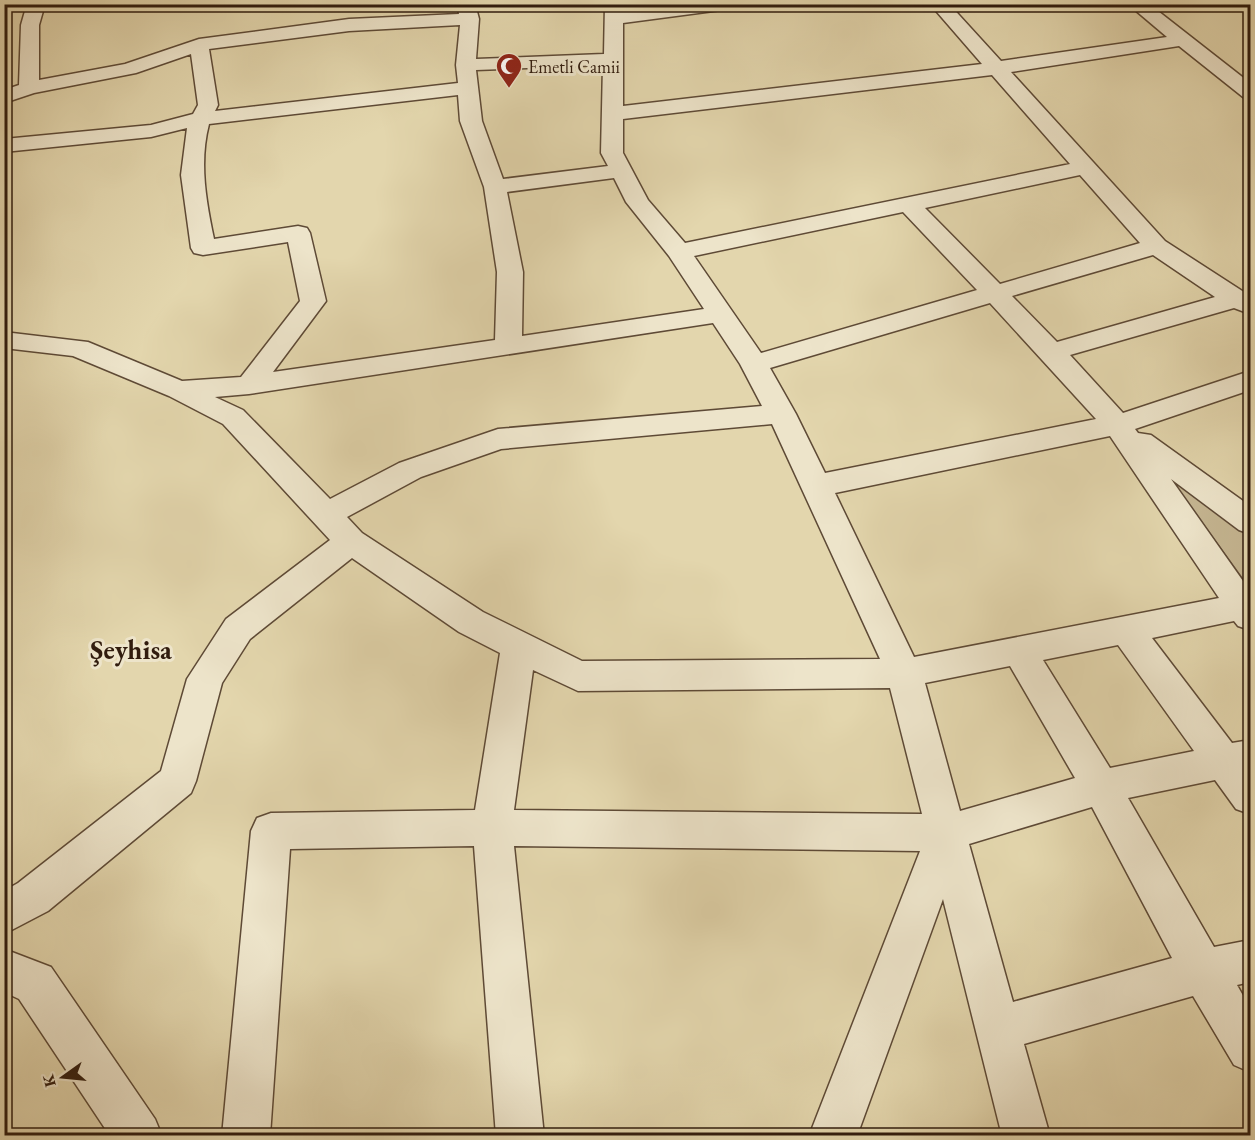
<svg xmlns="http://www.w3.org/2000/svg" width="1255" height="1140" font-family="'EB Garamond',serif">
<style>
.green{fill:#c5b692;stroke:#7b6950;stroke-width:1.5}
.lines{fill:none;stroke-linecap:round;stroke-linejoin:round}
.minor-casing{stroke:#5e4a36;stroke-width:3}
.minor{fill:#ede4ca;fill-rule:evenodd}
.labels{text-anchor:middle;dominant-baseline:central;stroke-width:6;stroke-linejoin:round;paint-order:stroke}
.far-poi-label{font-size:18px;fill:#311c0e;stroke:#ede4ca;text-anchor:start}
.district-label{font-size:27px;font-weight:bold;fill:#311c0e;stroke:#ede4ca}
</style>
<rect width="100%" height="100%" fill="#e3d6ad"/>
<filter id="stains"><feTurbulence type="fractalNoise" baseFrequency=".00333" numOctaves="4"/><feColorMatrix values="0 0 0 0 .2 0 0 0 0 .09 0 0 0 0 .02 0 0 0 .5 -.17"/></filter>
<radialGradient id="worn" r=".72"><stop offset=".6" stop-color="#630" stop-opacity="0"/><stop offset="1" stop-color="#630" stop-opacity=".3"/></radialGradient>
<!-- green -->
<path class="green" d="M1159,463L1173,470L1250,527V589Z"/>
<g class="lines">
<!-- minor casing -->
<g class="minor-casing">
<path id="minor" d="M27,4H45L39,25V80L125,64L199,39L349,19L459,14L457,4H475L479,19L476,59L604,54L605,4H623V12L683,4H738L729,9L623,23V106L982,64L930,4H949L1001,61L1167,37L1128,4H1149L1250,83V99L1243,97L1179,46L1011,72L1165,241L1250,296V314L1234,308L1070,355L1123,413L1250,371V390L1135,429L1138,433L1151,435L1250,506V534L1239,530L1171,479L1250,591V630L1238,626L1234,621L1152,638L1232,743L1250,740V814L1236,809L1215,780L1128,798L1214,947L1250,940V982L1237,985L1250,1008V1072L1234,1065L1193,996L1024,1044L1050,1136H1002L943,899L857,1136H809L920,851L514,846L544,1136H496L474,846L290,849L270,1136H222L251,831L257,818L271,813L475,810L500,653L459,632L352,558L250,639L222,683L196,781L191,793L48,911L4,934V891L18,883L161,771L187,679L226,619L330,540L223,424L169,396L73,356L4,348V332L88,342L182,381L241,377L300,301L288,242L203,255L194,253L191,248L181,175L187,128L151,137L4,152V139L151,125L193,114L198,105L191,54L136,73L34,93L4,103V90L19,85L21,25ZM460,25L456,65L458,83L215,111L218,105L209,49L349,31ZM603,65L601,153L608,166L503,179L482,121L476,70ZM992,75L1070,164L685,243L648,200L623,153V119ZM458,95L460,121L484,187L497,272L495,340L273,372L326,301L310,233L307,228L298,226L214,239C206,201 199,162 209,124ZM1080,175L1140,243L1000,284L925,208ZM614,178L626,202L669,256L704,309L522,336L523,272L507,192ZM903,212L977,290L761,353L694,256ZM1153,255L1215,297L1057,342L1012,296ZM990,303L1096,419L825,473L796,414L770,368ZM713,323L740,364L762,406L498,429L399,463L330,499L243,410L215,397L249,394ZM772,424L880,659L582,661L483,612L362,533L347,517L421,477L501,449ZM1110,436L1219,598L914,657L835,493ZM1118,645L1194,751L1110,768L1043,660ZM1010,666L1075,778L960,811L925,683ZM533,670L578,691L890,688L922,814L514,810ZM1092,807L1172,958L1013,1002L969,844Z
M4,949L51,967L155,1119L162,1136H110L19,999L4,992Z"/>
</g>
<!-- minor -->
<use href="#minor" class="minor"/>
</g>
<!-- icons -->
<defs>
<g id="mosque-pin" transform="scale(1.35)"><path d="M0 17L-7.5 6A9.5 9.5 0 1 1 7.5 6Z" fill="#8f2418" stroke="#ede4ca"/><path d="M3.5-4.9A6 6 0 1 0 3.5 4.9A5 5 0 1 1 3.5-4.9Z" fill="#fff"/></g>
</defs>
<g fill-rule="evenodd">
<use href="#mosque-pin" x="509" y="66"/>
</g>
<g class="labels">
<!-- far-poi labels -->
<g class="far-poi-label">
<text x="528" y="66">Emetli Camii</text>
</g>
<!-- district labels -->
<g class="district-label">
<text x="131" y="649">Şeyhisa</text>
</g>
</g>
<!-- margin -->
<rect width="1255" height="1140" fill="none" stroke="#e3d6ad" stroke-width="24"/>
<rect x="6" y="6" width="1243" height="1128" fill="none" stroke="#311c0e" stroke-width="3"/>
<rect x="12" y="12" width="1231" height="1116" fill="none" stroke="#311c0e" stroke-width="1.5"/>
<!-- north arrow -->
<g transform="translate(63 1077) rotate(255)" stroke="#ede4ca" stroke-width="4.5" paint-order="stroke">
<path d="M0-4.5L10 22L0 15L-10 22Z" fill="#311c0e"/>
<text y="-9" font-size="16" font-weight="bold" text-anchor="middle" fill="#311c0e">K</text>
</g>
<rect width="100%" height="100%" filter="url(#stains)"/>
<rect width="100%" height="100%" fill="url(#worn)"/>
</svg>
